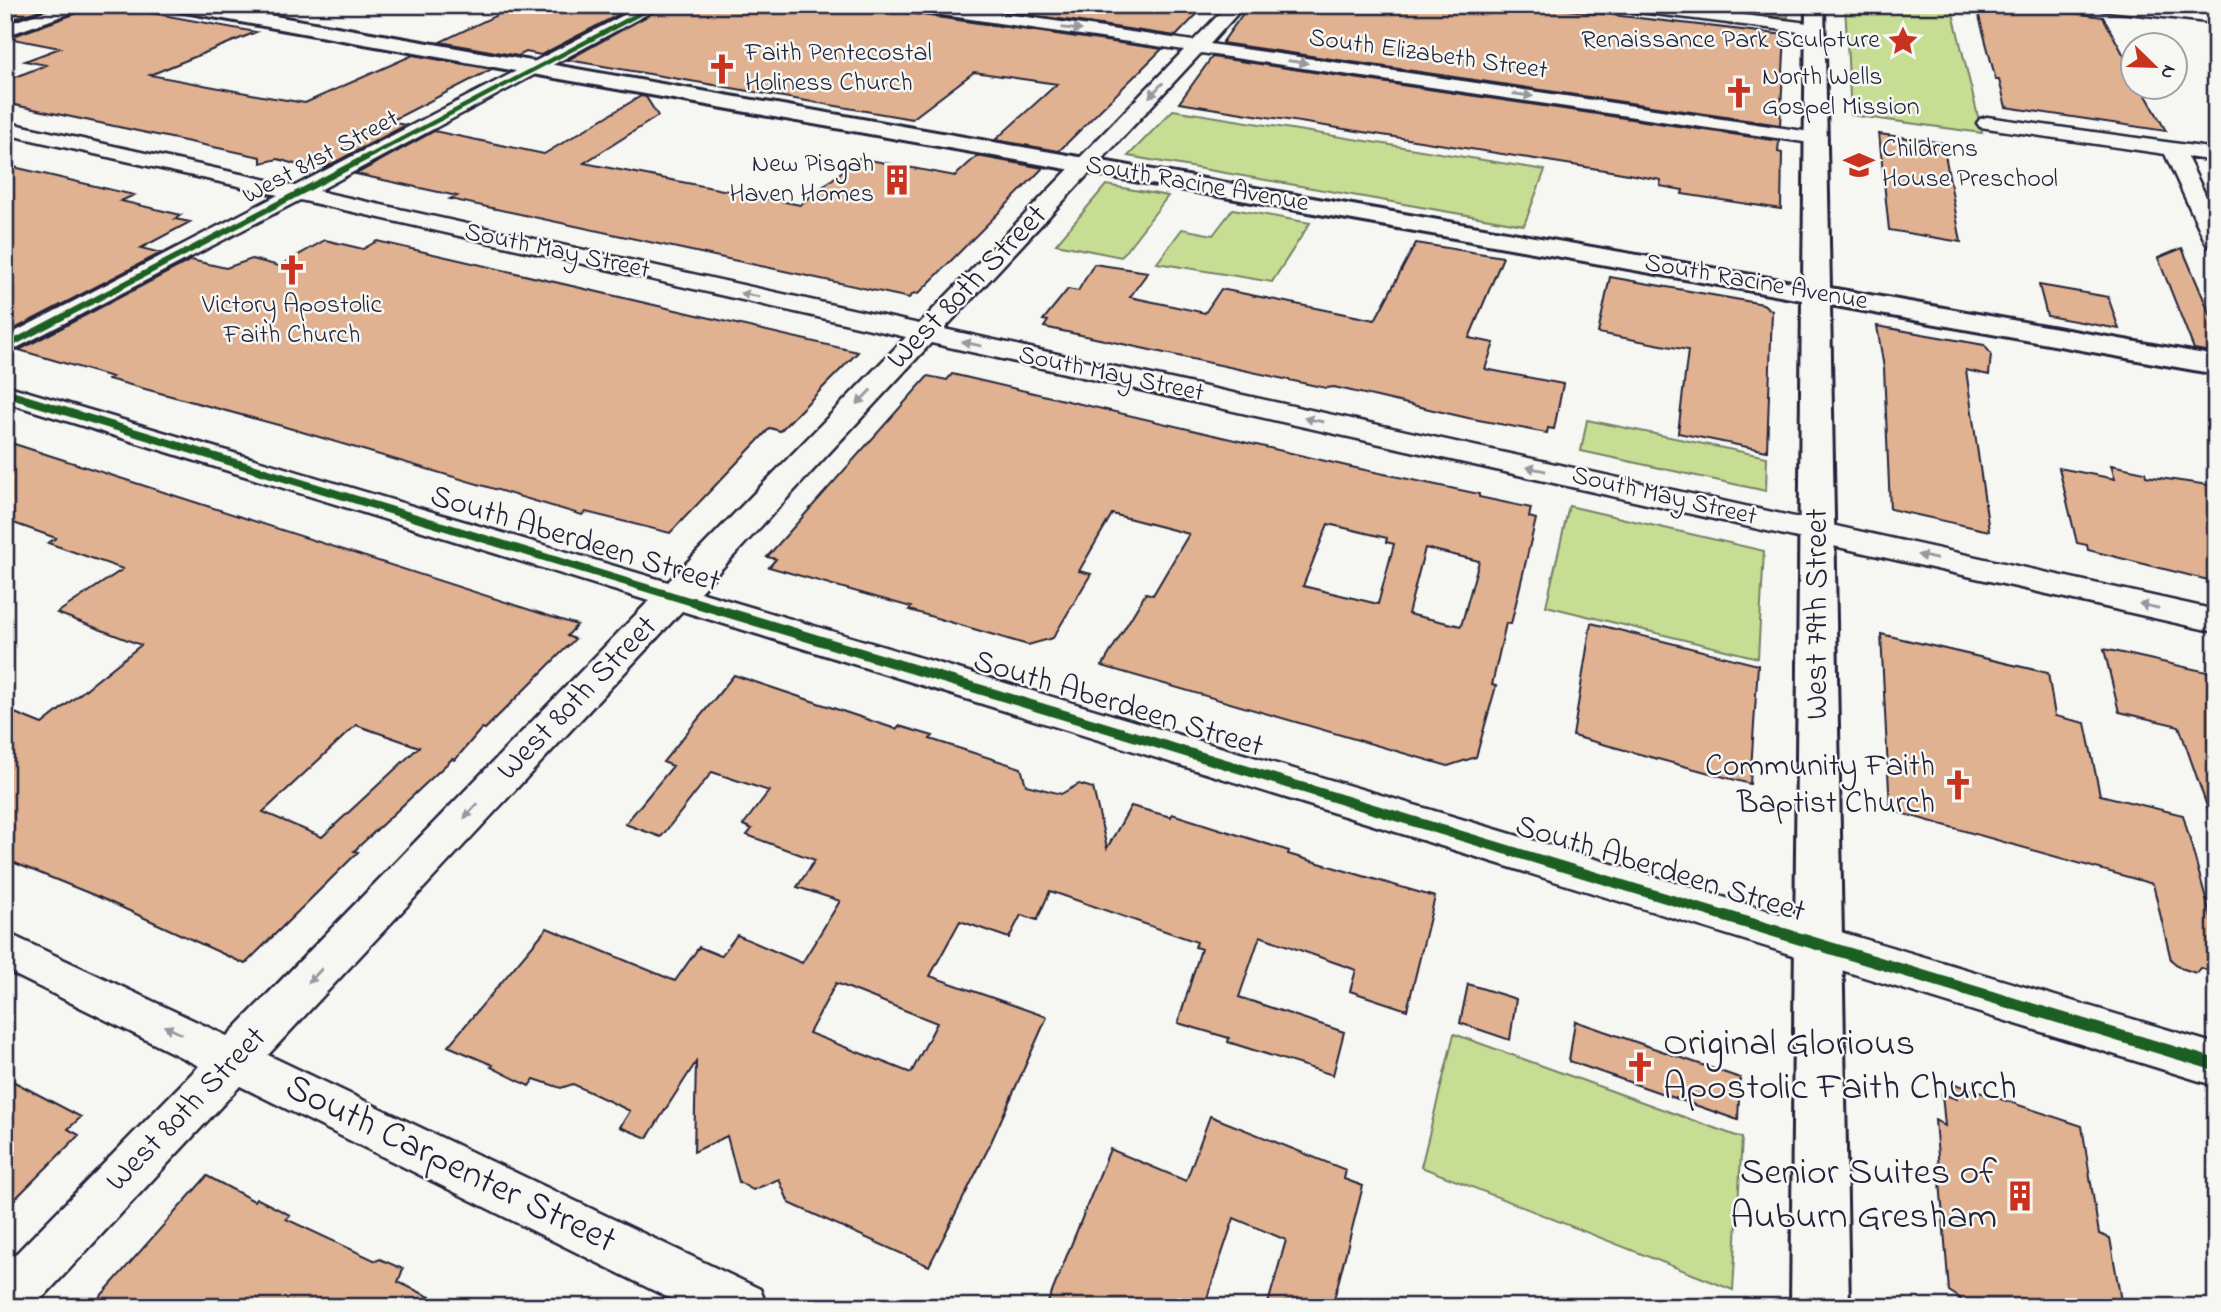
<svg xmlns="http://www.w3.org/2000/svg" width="2221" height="1312" font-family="'Indie Flower',sans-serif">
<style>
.green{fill:#c6dd93;stroke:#748067;stroke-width:2}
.building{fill:#e0b291;stroke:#22223b;stroke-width:2;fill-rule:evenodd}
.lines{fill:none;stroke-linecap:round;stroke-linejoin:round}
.street-casing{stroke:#22223b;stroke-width:5}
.secondary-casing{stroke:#22223b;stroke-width:6}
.street{fill:#f6f6f2;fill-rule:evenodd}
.secondary{fill:#f6f6f2;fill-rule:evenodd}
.cycleway-far4-casing{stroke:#f6f6f2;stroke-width:7}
.cycleway-far3-casing{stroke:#f6f6f2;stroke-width:9}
.cycleway-far2-casing{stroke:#f6f6f2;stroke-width:11}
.cycleway-far1-casing{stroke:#f6f6f2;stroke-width:14}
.cycleway-casing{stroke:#f6f6f2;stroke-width:17}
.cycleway-far4{stroke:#1b5e20;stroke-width:4.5}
.cycleway-far3{stroke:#1b5e20;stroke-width:6}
.cycleway-far2{stroke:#1b5e20;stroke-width:8}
.cycleway-far1{stroke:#1b5e20;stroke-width:10}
.cycleway{stroke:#1b5e20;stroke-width:12}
.oneway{fill:#9797a0}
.labels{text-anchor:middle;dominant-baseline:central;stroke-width:5;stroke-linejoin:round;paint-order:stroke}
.far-poi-label{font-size:26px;fill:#22223b;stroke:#f6f6f2;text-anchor:start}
.far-street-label{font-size:26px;fill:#22223b;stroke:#f6f6f2}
.street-label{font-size:32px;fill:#22223b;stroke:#f6f6f2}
.poi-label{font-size:32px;fill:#22223b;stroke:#f6f6f2;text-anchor:end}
.near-poi-label{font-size:38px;fill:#22223b;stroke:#f6f6f2;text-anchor:start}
.near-street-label{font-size:38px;fill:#22223b;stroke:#f6f6f2}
</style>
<rect width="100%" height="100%" fill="#f6f6f2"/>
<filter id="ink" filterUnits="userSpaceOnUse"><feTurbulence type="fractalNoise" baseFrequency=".0143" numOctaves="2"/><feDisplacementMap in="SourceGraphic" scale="14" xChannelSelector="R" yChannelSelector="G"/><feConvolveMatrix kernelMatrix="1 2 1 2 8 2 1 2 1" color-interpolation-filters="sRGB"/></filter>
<g filter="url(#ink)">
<!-- green -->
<path class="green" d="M1788,5V17L1697,6V5Z
M1845,5H1951L1982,133L1851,115Z
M1173,110L1545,170L1524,225L1128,156Z
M1106,185L1168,196L1121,257L1056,244Z
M1233,209L1310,223L1272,282L1157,263L1182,229L1213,235Z
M1587,420L1767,457L1766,491L1581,451Z
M1569,506L1764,551L1758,658L1546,606Z
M1454,1034L1742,1138L1733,1290L1421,1167Z"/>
<!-- building -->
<path class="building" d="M5,5H54L5,22Z
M89,5H108L256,32L150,75L262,96L305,103L413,55L492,69L389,122L406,125L326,167L301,166L278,159L261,163V157L10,104L5,95V81L46,65L25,61L60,48L8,38L86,10Z
M518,5H637L541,55L526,52L518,56L440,42Z
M667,5H897L908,13L1162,49L1059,151L995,140L1057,84L974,72L912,119L568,60Z
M963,5H1206L1176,36Z
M1249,5H1526L1785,35L1780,125L1222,43Z
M1976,5H2015L2103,17L2133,72V88H2142L2166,131L2006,107L1999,80H1996Z
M1212,57L1779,141L1778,152L1782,153L1781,209L1682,194L1683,190L1660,186L1661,180L1617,172L1179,103Z
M641,96L646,97L658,116L584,163L800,205L859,158L955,176L977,156L1043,168L918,294L914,293L909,298L450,199L457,196L356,174L434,131L544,154Z
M1879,134L1943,143L1961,242L1889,230Z
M5,165L134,195L121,201L181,215L175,219L190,222L141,248L161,253L5,334Z
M325,240L363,249L377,241L858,352L780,431L770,428L670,533L586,512L582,515L282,426L108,379L112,377L19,350L191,260L226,268L252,259L279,266Z
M1416,243L1503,257L1469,338L1494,343L1485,369L1563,384L1554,429L1548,428L1547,433L1468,418L1334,387L1326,388L1044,327L1048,321L1043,320L1068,289L1078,291L1094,264L1148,272L1130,297L1205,313L1221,289L1375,320Z
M2182,248L2216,328V353L2194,349L2158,258Z
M1610,277L1763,304L1772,311L1767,451L1678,433L1688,350L1598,333Z
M2039,285L2108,297L2119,329L2047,316Z
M1877,326L1984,345L1991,354L1989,375L1966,370L1989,531L1890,509L1884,368Z
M952,374L1351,467L1479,494V497L1531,508L1529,517L1536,519L1511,624L1506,623L1492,685L1496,686L1476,757L1448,766L1102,666L1146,593L1153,595L1189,534L1112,514L1079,571L1091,574L1053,638L1028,645L909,610L911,607L769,567L776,559L767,557L928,376L947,380ZM1328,524L1387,538L1386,542L1394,544L1378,604L1303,586ZM1425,548L1479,561L1461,626L1408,614Z
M5,441L577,625L567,636L575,639L485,729L482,728L455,760L452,759L354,851L358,852L245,964L101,898L5,859V709L42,724L141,645L57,613L123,569L48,543L56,538L5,520ZM356,725L419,747L322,837L263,812Z
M2111,465L2145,472L2146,476L2216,486V582L2088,550L2087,545L2077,543L2059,468L2115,479Z
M1591,623L1758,665L1750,784L1573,736Z
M1881,634L2048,673L2055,716L2085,723L2100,795L2183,815L2216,935V973L2200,968L2196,973L2181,968L2171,960L2153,884L1890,810Z
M2104,649L2216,674V817L2211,818L2179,726L2119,712Z
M734,675L896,729L899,726L933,736L930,739L1021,768L1026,785L1061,794L1079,784L1093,788L1107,848L1131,806L1171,817L1172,814L1289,851L1288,854L1435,897L1407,1010L1350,991L1356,970L1260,936L1239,997L1344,1032L1333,1075L1228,1042L1229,1038L1178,1023L1201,949L1195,947L1197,942L1050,891L1037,920L1021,915L1009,938L960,921L930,976L1047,1017L988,1149L929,1266L789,1203L779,1179L753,1190L739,1182L727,1136L694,1152L696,1062L647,1138L620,1127L630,1111L573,1084L561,1088L534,1079L529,1086L491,1067L493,1065L448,1046L547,928L675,981L699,947L721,956L737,935L802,963L840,901L797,887L815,860L747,835L752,829L743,825L769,791L712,772L661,837L625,824L673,766L663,762ZM836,983L937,1023L911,1073L809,1033Z
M1468,984L1516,999L1510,1040L1460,1023Z
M1575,1021L1740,1078L1738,1120L1569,1061Z
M5,1077L81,1117L68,1129L79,1135L5,1209Z
M1955,1084L2082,1126L2099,1234L2110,1238L2122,1307H1961L1960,1298L1949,1291L1935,1120L1945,1126L1942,1094L1957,1099Z
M1210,1116L1346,1170L1344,1179L1363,1186L1332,1307H1267L1286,1240L1234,1218L1204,1307H1046L1110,1149L1186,1181Z
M207,1176L254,1201L256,1198L290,1215L286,1219L376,1261L380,1259L403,1269L398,1282L451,1307H91Z"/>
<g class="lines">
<!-- street casing -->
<g class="street-casing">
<path id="street" d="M63,5H87L85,8L5,36V25Z
M643,5H664L318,191L919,324L1184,50L908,10L900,5H943L1193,41L1228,5H1245L1210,44L1824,134L1827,138L1817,144L1201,53L944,329L2216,610V632L931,343L700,592L2216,1044V1086L682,611L268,1055L760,1289L767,1307H687L240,1086L34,1307H5V1265L199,1066L5,970V932L227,1036L649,601L5,402V385L668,582L906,337L300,200L5,354V337L278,195L5,134V122L295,186Z
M1615,5H1664L1816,24L1824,29L1816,34L1623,10Z
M2094,5H2147L2216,13V23L2102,10Z
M1987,117L2216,149V161L2187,157L2216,217V248L2208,246L2205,241L2165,154L1980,127L1977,123L1980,119Z"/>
</g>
<!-- secondary casing -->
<g class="secondary-casing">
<path id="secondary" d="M170,5H212L1803,284L1806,5H1824L1830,288L2216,356V374L1830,305L1849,1307H1791L1802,300L179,11Z"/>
</g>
<!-- street -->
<use href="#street" class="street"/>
<!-- secondary -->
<use href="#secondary" class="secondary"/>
<!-- cycleway-far4 casing -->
<g class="cycleway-far4-casing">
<path id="cycleway-far4" d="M366,158L656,5"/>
</g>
<!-- cycleway-far3 casing -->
<g class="cycleway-far3-casing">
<path id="cycleway-far3" d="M5,347L369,156"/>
</g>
<!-- cycleway-far2 casing -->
<g class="cycleway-far2-casing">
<path id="cycleway-far2" d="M5,393L699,604"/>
</g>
<!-- cycleway-far1 casing -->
<g class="cycleway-far1-casing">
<path id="cycleway-far1" d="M693,602L1731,918"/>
</g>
<!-- cycleway casing -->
<g class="cycleway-casing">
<path id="cycleway" d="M1725,916L2216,1065"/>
</g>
<!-- cycleway-far4 -->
<use href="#cycleway-far4" class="cycleway-far4"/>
<!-- cycleway-far3 -->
<use href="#cycleway-far3" class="cycleway-far3"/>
<!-- cycleway-far2 -->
<use href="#cycleway-far2" class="cycleway-far2"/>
<!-- cycleway-far1 -->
<use href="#cycleway-far1" class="cycleway-far1"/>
<!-- cycleway -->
<use href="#cycleway" class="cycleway"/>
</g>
<!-- one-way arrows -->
<defs><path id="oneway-solid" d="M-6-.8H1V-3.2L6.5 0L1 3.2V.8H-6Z" transform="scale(1.75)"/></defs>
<g class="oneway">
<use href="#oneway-solid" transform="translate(1072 29) rotate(8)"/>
<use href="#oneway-solid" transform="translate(1298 62) rotate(8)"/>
<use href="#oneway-solid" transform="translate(1156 90) rotate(134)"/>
<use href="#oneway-solid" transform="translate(1523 95) rotate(8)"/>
<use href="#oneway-solid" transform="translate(750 295) rotate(-168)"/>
<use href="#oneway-solid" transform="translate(972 344) rotate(-168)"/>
<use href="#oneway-solid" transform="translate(864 397) rotate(134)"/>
<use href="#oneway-solid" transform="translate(1314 420) rotate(-168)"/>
<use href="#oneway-solid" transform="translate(1536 469) rotate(-168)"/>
<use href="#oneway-solid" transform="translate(1927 557) rotate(-167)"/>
<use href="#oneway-solid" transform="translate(2149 606) rotate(-167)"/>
<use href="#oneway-solid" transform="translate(471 811) rotate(133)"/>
<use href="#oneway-solid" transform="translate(315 976) rotate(133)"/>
<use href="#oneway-solid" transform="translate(173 1030) rotate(-155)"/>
</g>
</g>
<!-- icons -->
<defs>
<g id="sight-bare" transform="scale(2.415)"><path d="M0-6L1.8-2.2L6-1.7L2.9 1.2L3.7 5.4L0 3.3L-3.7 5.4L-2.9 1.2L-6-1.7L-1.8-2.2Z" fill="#c8321e" stroke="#f6f6f2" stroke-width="2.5" paint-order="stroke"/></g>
<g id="church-bare" transform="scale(2.415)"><path d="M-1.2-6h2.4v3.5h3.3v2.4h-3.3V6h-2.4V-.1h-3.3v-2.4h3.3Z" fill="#c8321e" stroke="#f6f6f2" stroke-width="2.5" paint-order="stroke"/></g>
<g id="school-bare" transform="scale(2.415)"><path d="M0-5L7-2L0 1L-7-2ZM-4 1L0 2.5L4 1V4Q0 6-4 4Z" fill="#c8321e" stroke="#f6f6f2" stroke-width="2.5" paint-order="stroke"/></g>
<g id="building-bare" transform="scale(2.415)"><path d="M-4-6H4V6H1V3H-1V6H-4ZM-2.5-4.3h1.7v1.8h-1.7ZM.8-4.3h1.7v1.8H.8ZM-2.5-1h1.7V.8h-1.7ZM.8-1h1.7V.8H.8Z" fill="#c8321e" stroke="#f6f6f2" stroke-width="2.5" paint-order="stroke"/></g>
</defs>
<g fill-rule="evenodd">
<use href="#sight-bare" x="1903" y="41"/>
<use href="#church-bare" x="722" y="69"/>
<use href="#church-bare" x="1739" y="93"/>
<use href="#school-bare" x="1859" y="165"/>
<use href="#building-bare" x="897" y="180"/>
<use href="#church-bare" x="292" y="270"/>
<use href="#church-bare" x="1958" y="785"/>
<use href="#church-bare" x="1640" y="1067"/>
<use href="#building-bare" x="2020" y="1196"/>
</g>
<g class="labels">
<!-- far-poi labels -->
<g class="far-poi-label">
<text x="1880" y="41" text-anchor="end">Renaissance Park Sculpture</text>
<text x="745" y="54">Faith Pentecostal<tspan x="745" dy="30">Holiness Church</tspan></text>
<text x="1762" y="78">North Wells<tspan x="1762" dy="30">Gospel Mission</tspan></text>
<text x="1882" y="150">Childrens<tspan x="1882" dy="30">House Preschool</tspan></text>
<text x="874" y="165" text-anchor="end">New Pisgah<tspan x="874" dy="30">Haven Homes</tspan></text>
<text x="292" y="306" text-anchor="middle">Victory Apostolic<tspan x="292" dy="30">Faith Church</tspan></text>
</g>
<!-- far-street labels -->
<g class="far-street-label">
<text transform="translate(1428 55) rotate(8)">South Elizabeth Street</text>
<text transform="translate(321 158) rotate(-28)">West 81st Street</text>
<text transform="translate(1197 185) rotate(10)">South Racine Avenue</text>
<text transform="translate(557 252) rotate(12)">South May Street</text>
<text transform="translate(1756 283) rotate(10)">South Racine Avenue</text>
<text transform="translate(1111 375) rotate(12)">South May Street</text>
<text transform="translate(1664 497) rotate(13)">South May Street</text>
</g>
<!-- street labels -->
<g class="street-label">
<text transform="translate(968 288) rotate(-46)">West 80th Street</text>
<text transform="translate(575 540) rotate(17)">South Aberdeen Street</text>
<text transform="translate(1818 614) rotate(-90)">West 79th Street</text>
<text transform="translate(578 699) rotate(-46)">West 80th Street</text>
<text transform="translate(1118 705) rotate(17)">South Aberdeen Street</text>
<text transform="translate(1660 870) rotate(17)">South Aberdeen Street</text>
<text transform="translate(187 1110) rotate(-46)">West 80th Street</text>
</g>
<!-- poi labels -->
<g class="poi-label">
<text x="1935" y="767">Community Faith<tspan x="1935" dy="37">Baptist Church</tspan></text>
</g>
<!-- near-poi labels -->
<g class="near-poi-label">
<text x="1663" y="1045">Original Glorious<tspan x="1663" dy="44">Apostolic Faith Church</tspan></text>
<text x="1997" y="1174" text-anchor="end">Senior Suites of<tspan x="1997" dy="44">Auburn Gresham</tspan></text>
</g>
<!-- near-street labels -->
<g class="near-street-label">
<text transform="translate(450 1165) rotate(26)">South Carpenter Street</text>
</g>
</g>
<!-- margin -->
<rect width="2221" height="1312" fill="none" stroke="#f6f6f2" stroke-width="28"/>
<rect x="14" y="14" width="2193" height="1284" fill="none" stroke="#22223b" stroke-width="2.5" filter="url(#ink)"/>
<!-- north arrow -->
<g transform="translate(2154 66) rotate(113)"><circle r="33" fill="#f6f6f2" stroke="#a1a1a9" stroke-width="2"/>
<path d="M0-5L12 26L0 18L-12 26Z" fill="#c8321e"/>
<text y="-10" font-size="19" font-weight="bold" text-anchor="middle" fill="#22223b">N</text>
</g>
</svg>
